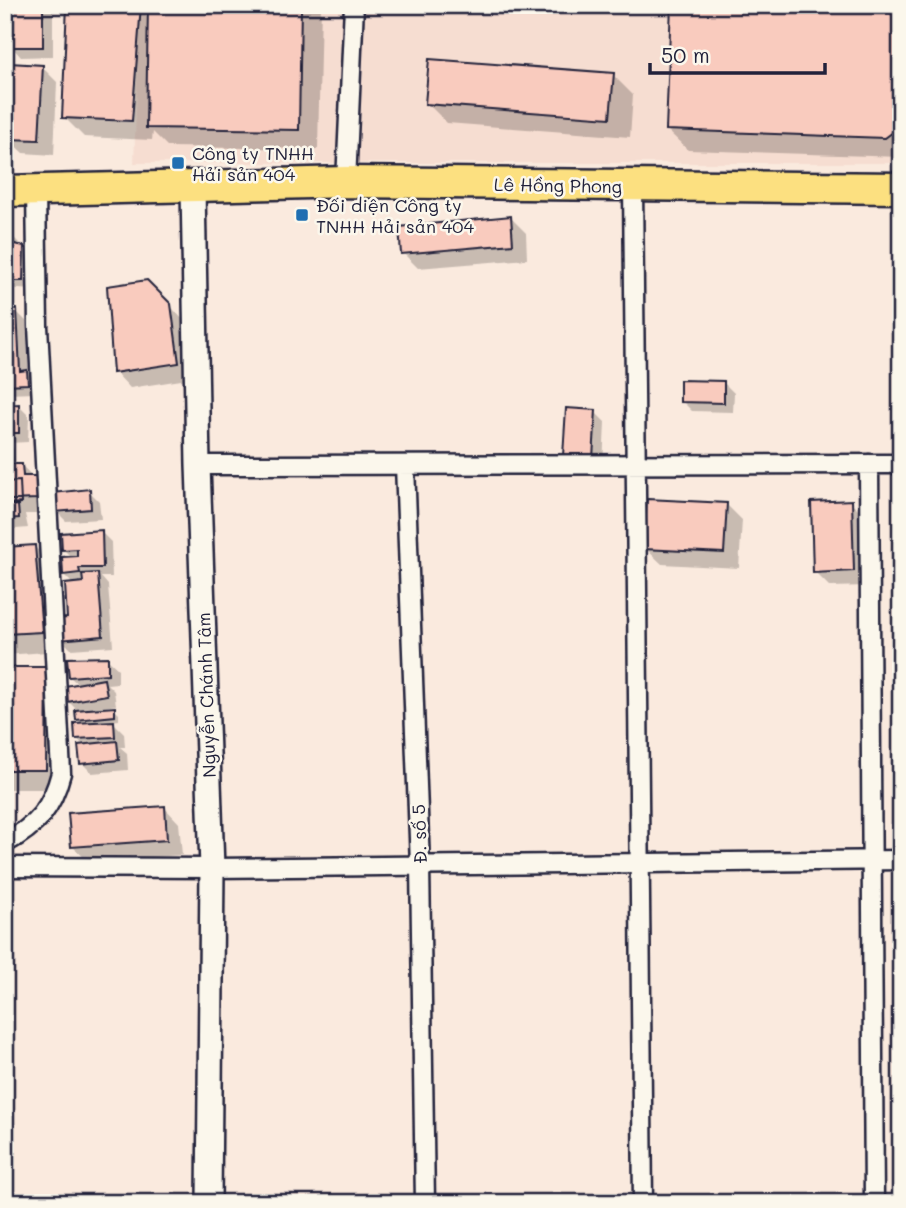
<svg xmlns="http://www.w3.org/2000/svg" width="906" height="1208" font-family="Mali,sans-serif">
<style>
.built{fill:#f6ddd1}
.shadow{fill:#0003}
.building{fill:#f9cbbe;stroke:#22223b;stroke-width:2}
.lines{fill:none;stroke-linecap:round;stroke-linejoin:round}
.minor-casing{stroke:#22223b;stroke-width:23}
.tertiary-casing{stroke:#22223b;stroke-width:28}
.trunk-casing{stroke:#22223b;stroke-width:35}
.minor{stroke:#fbf7ec;stroke-width:18}
.tertiary{stroke:#fbf7ec;stroke-width:23}
.trunk{stroke:#fce080;stroke-width:30}
.poi-dot{fill:#1f6fb2;stroke:#fbf7ec;stroke-width:2.5}
.labels{text-anchor:middle;dominant-baseline:central;stroke-width:5;stroke-linejoin:round;paint-order:stroke}
.poi-label{font-size:18px;fill:#22223b;stroke:#fbf7ec;text-anchor:start}
.street-label{font-size:18px;fill:#22223b;stroke:#fbf7ec}
</style>
<rect width="100%" height="100%" fill="#faeade"/>
<filter id="ink" filterUnits="userSpaceOnUse"><feTurbulence type="fractalNoise" baseFrequency=".0143" numOctaves="2"/><feDisplacementMap in="SourceGraphic" scale="14" xChannelSelector="R" yChannelSelector="G"/><feConvolveMatrix kernelMatrix="1 2 1 2 8 2 1 2 1" color-interpolation-filters="sRGB"/></filter>
<g filter="url(#ink)">
<!-- built -->
<path class="built" d="M140,5H901V163H134Z"/>
<!-- shadow -->
<path class="shadow" d="M11,5H53V56L21,57L11,46Z
M69,5H321L318,149L168,147L153,132L152,140L84,137L64,117Z
M901,5V157L688,150L667,130Z
M42,67L57,82L54,155L23,153L7,138Z
M613,75L633,95L630,137L447,123L427,103Z
M510,217L526,233L527,259L418,268L403,253Z
M11,235L33,257V290L5,288V236Z
M162,297L185,322L194,378L130,388L115,372Z
M16,311L26,321L29,375L37,382V393L5,394V372Z
M724,383L734,393L733,412L692,411L682,401Z
M5,406H19L29,416L28,442L8,443L14,449L15,461L5,462Z
M595,412L605,422L603,467L575,466Z
M5,466H22L52,495L89,491L99,501L101,519L66,521L53,508V514H25L28,528L5,530Z
M851,502L866,517L868,586L830,587L815,572Z
M727,505L742,520L739,568L662,564L646,549Z
M101,532L111,542L112,577H101L108,585L113,646L71,649L60,638L61,651L5,655V549L35,547L55,567L59,621L69,620L74,585L64,575L72,558L64,550Z
M107,659L118,669V683L107,684L114,691L116,705L105,707V710L114,709L119,714V720L112,721L124,733L125,747H120L127,753L128,770L92,773L82,763L85,746L76,738L83,724L77,719L79,712L66,699L65,789H5V668H46L65,687L79,685L70,677Z
M164,807L179,823L182,855L88,861L72,846Z"/>
<!-- building -->
<path class="building" d="M9,5H43V47H10Z
M67,5H141L132,121L62,118Z
M148,5H301L299,130L146,128Z
M671,5H901V126L885,138L666,130Z
M429,59L614,73L610,118L425,104Z
M9,63L43,65L39,140L6,139Z
M511,216L513,244L401,254L399,227Z
M5,234H12L10,243L24,246L23,281H5Z
M147,280L171,304L179,363L113,373L107,286Z
M17,309L20,371L27,370L28,384L5,385V310Z
M680,380L724,381V403L680,402Z
M19,404V433H5V405Z
M566,408L596,410L593,458L563,456Z
M5,464H22L23,476H37L38,499L5,500Z
M20,481L21,503L5,504V482Z
M90,489L91,509L54,512L53,493Z
M647,499L727,503L724,553L644,549Z
M852,500L854,571L813,573L811,502Z
M18,505L19,518L5,519V506Z
M102,530L103,568H79L80,573L63,575L62,557L77,556V549L62,550L61,533Z
M35,545L42,632L5,634V547Z
M98,573L103,636L59,640L57,619L67,618L65,584L83,582L82,574Z
M108,657V674L69,677L67,658Z
M5,667H47L46,770H5Z
M104,679L107,695L67,702L65,686Z
M115,707V716L76,720L75,710Z
M114,721L115,737L75,739L74,723Z
M117,741L119,760L80,764L78,745Z
M165,806L167,840L71,847L68,813Z"/>
<g class="lines">
<!-- minor casing -->
<g class="minor-casing">
<path id="minor" d="M346,182L354,5
M633,186L643,1203
M869,464L874,1203
M198,465L901,464
M405,465L420,865L425,1203
M5,843C37,826 52,808 61,773L38,326L36,191
M5,867L212,868L901,860"/>
</g>
<!-- tertiary casing -->
<g class="tertiary-casing">
<path id="tertiary" d="M193,188L198,465L212,868L209,1203"/>
</g>
<!-- trunk casing -->
<g class="trunk-casing">
<path id="trunk" d="M5,191L346,182L901,188"/>
</g>
<!-- minor -->
<use href="#minor" class="minor"/>
<!-- tertiary -->
<use href="#tertiary" class="tertiary"/>
<!-- trunk -->
<use href="#trunk" class="trunk"/>
</g>
</g>
<!-- markers -->
<g class="poi-dot">
<rect x="171" y="156" width="14" height="14" rx="3.5"/>
<rect x="295" y="208" width="14" height="14" rx="3.5"/>
</g>
<g class="labels">
<!-- poi labels -->
<g class="poi-label">
<text x="192" y="153">Công ty TNHH<tspan x="192" dy="21">Hải sản 404</tspan></text>
<text x="316" y="205">Đối diện Công ty<tspan x="316" dy="21">TNHH Hải sản 404</tspan></text>
</g>
<!-- street labels -->
<g class="street-label">
<text transform="translate(558 185) rotate(1)">Lê Hồng Phong</text>
<text transform="translate(206 695) rotate(-92)">Nguyễn Chánh Tâm</text>
<text transform="translate(419 834) rotate(-92)">Đ. số 5</text>
</g>
</g>
<!-- margin -->
<rect width="906" height="1208" fill="none" stroke="#fbf7ec" stroke-width="28"/>
<rect x="14" y="14" width="878" height="1180" fill="none" stroke="#22223b" stroke-width="2.5" filter="url(#ink)"/>
<!-- scale -->
<path d="M650 63v10h175v-10" fill="none" stroke="#22223b" stroke-width="3.5"/>
<text x="661" y="63" font-size="21" fill="#22223b" stroke="#fbf7ec" stroke-width="5" paint-order="stroke">50 m</text>
</svg>
